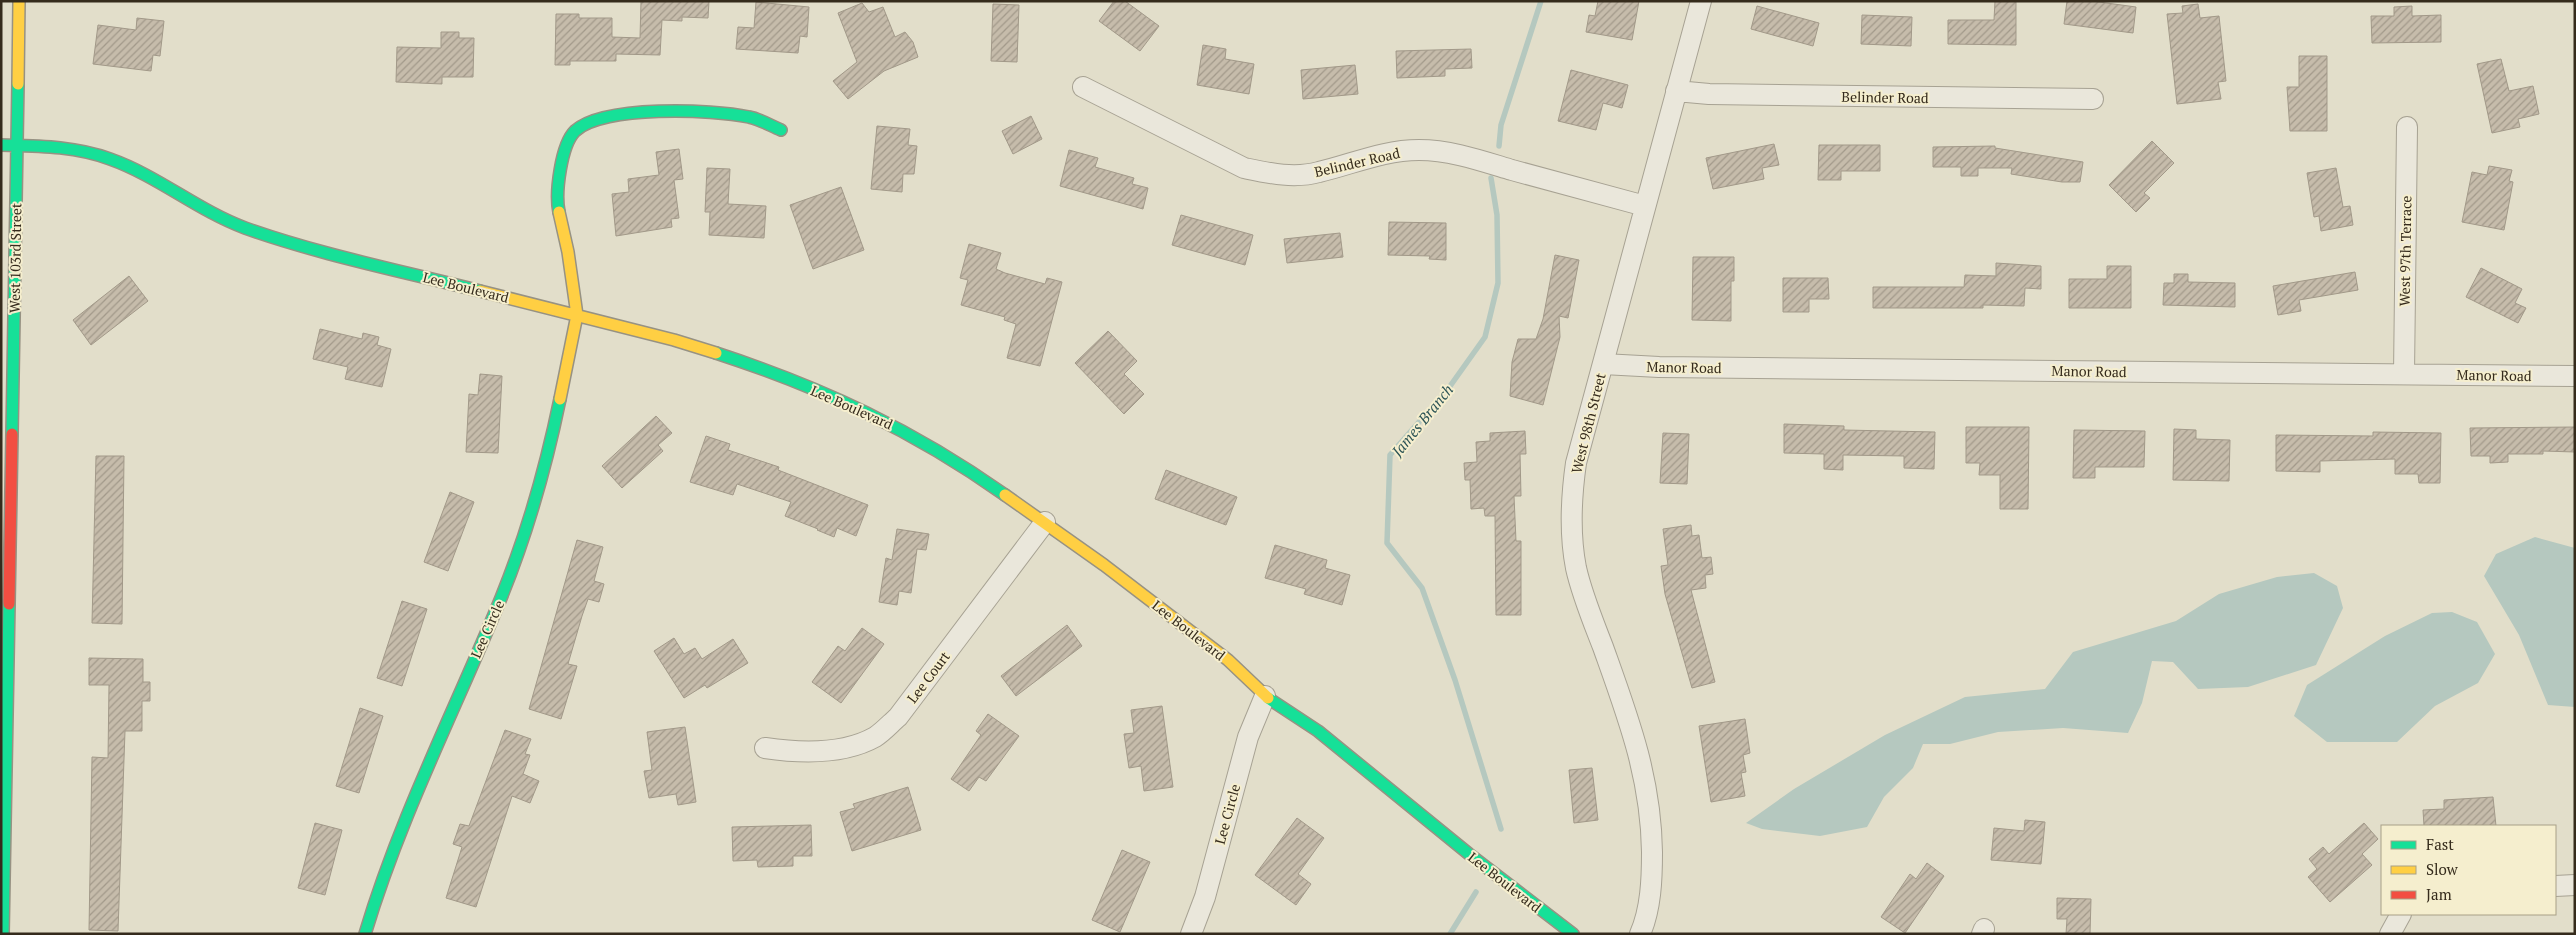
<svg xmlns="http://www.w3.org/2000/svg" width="2576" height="935" font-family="'PT Serif',serif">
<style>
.water{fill:#b5c8bf}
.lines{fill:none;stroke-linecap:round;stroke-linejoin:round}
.stream{stroke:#b5c8bf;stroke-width:5.5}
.building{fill:url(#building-hatch);stroke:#a29989}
.street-casing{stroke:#a7a293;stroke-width:22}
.fast-casing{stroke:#979283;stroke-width:14}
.slow-casing{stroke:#979283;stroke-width:14}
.jam-casing{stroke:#979283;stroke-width:14}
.street{stroke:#eae7db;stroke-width:20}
.fast{stroke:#16e098;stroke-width:11}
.slow{stroke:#ffcf43;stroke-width:11}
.jam{stroke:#f24e42;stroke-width:11}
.labels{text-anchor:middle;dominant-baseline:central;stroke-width:4;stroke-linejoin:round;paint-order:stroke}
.street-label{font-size:14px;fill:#352b1c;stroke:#f5eece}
.water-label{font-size:15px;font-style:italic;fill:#2b5355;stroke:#f5eece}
</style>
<defs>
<pattern id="building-hatch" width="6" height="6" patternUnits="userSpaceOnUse" patternTransform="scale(1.25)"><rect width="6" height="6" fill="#c6bcab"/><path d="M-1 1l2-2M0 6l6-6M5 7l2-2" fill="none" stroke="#a2998a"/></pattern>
</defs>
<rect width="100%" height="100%" fill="#e2deca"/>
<!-- water -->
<path class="water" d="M2535,537L2575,548V707L2548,705L2519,635L2484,576L2496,554Z
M2314,573L2337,586L2343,608L2316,665L2248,687L2198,689L2173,662L2152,661L2142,703L2128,733L2063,728L1998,732L1950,744H1923L1913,768L1884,797L1867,827L1820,836L1762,829L1746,823L1794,789L1885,735L1965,697L2045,689L2073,652L2176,621L2219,594L2277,577Z
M2452,612L2477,622L2495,654L2478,683L2435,706L2397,742H2327L2294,716L2307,685L2385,636L2432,613Z"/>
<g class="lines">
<!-- stream -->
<path class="stream" d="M1499,146L1501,125L1541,1
M1491,178L1497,215L1498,283L1485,337L1448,389L1390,455L1387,543L1422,588L1455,680L1501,829
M1450,934L1476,892"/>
</g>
<!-- building -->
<path class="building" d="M641,1H709L708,18L682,17V21L662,20L660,55L616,54V61H570V65H555L556,14H579V18H612V37L640,38Z
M1114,1H1125L1159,26L1140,51L1099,21Z
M1598,1H1639L1632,40L1586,32L1589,15L1595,16Z
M1995,1H2016V45L1948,44V20H1994Z
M2067,1H2092L2136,7L2133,33L2064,24Z
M756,2L809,7L807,37L800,36L798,53L736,49L738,27L754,28Z
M862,3L869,12L883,7L895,37L905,32L913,42L918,57L884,71L848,99L833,81L857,62L838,13Z
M993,4L1019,5L1017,62L991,61Z
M2198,4L2200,18L2219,16L2226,81L2218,82L2221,99L2177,104L2167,14L2183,13L2182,6Z
M1757,6L1819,23L1813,46L1751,29Z
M2412,6V16L2441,15V42L2372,43L2371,16H2394V7Z
M1862,15L1912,17L1911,46L1861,44Z
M137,18L164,21L160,56L153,55L151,71L93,64L98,25L136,30Z
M441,32H459V38H474L473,77H442V84L396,82L397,47L441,48Z
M1203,45L1226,49L1225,59L1254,64L1249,94L1197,85Z
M1471,49L1472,68L1445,69V76L1397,78L1396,51Z
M2299,56H2327V131H2290L2287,87H2299Z
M2501,59L2509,91L2533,86L2539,114L2518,119L2520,127L2492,133L2477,64Z
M1355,65L1358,94L1303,99L1301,70Z
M1571,70L1628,85L1622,108L1603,103L1596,130L1558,121Z
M1031,116L1042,139L1013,154L1002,131Z
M877,126L910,129L908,145L917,146L914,174H903L902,192L871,189Z
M2152,141L2174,163L2144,193L2150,198L2136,212L2109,185Z
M1774,144L1779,165L1762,168L1764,179L1713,189L1706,158Z
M1819,145H1880V171H1841V180H1818Z
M1995,146V148L2083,162L2080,182H2062L2011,174L2012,168H1978V176H1961V167H1933V147Z
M679,149L683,179L674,180L679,218L671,219L672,227L616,236L612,194L629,192L628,179L659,175L656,152Z
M1069,150L1098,158L1095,167L1134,178L1132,184L1148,188L1143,209L1060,186Z
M2489,166L2512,170L2509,181L2513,182L2504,230L2462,222L2472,172L2487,175Z
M707,168L730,169L728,204L766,206L764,238L709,235L710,212H705Z
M2336,168L2343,207L2350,206L2353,225L2321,231L2319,216L2314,217L2307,173Z
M841,187L864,250L813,269L790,205Z
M1181,215L1253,235L1245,265L1172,245Z
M1389,222L1446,223V260L1429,259L1430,256L1388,255Z
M1340,233L1343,257L1287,263L1284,239Z
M969,244L1001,253L996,269L1005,273L1045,284L1047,278L1062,282L1040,366L1007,358L1016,324L1004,320L1005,317L961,305L968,280L960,278Z
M1555,255L1579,260L1568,318L1559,316L1560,337L1543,405L1510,396L1512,362L1518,339H1536L1543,319Z
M1693,257H1734V281H1731V321L1692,320Z
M1996,263L2041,266V289L2025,288L2024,306L1983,305V308H1873V287H1964L1965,275L1996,276Z
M2107,266H2131V308H2069V279H2107Z
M2481,268L2522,289L2515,303L2526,308L2518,323L2466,297Z
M2355,272L2358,290L2299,300L2301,311L2278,315L2273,286Z
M2174,274H2188V282L2235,283V307L2163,305L2164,283H2174Z
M129,276L148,301L91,345L73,320Z
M1783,278H1828L1829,299H1809V312H1783Z
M320,329L362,339L363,333L379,337L377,345L391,349L382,387L345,379L348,367L313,359Z
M1108,331L1137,361L1124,374L1144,394L1124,414L1075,363Z
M480,374L502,376L498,453L466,452L469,394L478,395Z
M656,416L672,433L658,445L663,451L622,488L602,466Z
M1784,424L1844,426V430L1935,432L1934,469L1904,468V456L1843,455V470L1824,469V454L1784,453Z
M1966,427H2029L2028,509H2000V475H1979L1980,463H1966Z
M2575,427V452L2543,451V454H2508V462L2490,463V456H2471L2470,428Z
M2174,429L2196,430V439L2230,440L2229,481L2173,480Z
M2074,430L2145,431L2144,467H2095V478H2073Z
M1525,431L1526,454H1520L1521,496H1514L1516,541H1521V615H1496L1495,516H1485L1484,508L1471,509L1470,480H1465L1464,463L1477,462L1476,442L1490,441V433Z
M2373,432L2441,433L2440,483H2419L2418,474H2395V459L2320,461V472L2276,471V435L2373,436Z
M1663,433L1689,434L1687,484L1660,483Z
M706,436L730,444L728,450L779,467L778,470L868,505L856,536L837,528L834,537L817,530L818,529L785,516L791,502L737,484L733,495L690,482Z
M96,456H124L122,624L92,623Z
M1166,470L1237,497L1226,525L1155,499Z
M450,492L474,502L448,571L424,562Z
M1691,525L1692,536L1699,535L1702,558L1711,557L1713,574L1705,575L1706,588L1691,590L1715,682L1692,688L1665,594L1661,566L1668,565L1663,529Z
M897,529L929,534L926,550L917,549L911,593L899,591L897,605L879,602L886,558L892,560Z
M577,540L603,547L594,581L604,584L599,602L588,599L582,616L568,664L577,666L561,719L529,709Z
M1275,545L1327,560L1325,568L1350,575L1342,605L1304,594L1306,589L1265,578Z
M402,601L427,609L402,686L377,678Z
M1067,625L1082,646L1016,696L1001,676Z
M862,628L884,644L841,703L812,682L838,646L845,651Z
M674,638L684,654L695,648L702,659L733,639L748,663L707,688L705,685L684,698L654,651Z
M89,658L143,659V682H150V701H142V731H125L118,931L89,930L92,757L108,758L109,685H89Z
M1162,706L1173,787L1144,791L1141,766L1129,768L1124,734L1134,733L1131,710Z
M360,708L383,716L359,793L336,786Z
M988,714L1019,736L986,781L979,777L969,791L951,779L981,735L976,731Z
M1745,719L1750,753L1743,755L1746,772L1741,773L1745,796L1711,802L1699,726Z
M685,727L696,802L678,805L676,794L649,798L644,771L652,770L647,732Z
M505,730L531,739L525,754L530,755L523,774L539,781L530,803L512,796L476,907L446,898L462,847L453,844L460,824L469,826Z
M1592,768L1598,820L1574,823L1569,770Z
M908,787L921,830L852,851L840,812L855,808L853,804Z
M2493,797L2496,826H2424L2423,810L2444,809V800Z
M1297,818L1324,838L1298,874L1311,884L1296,905L1255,875Z
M2025,820L2045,822L2041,864L1991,860L1994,828L2024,831Z
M315,823L342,830L325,895L298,888Z
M2364,823L2378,839L2362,854L2372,865L2330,902L2308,877L2317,869L2309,859L2323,847L2329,854Z
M811,825L812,856H793V866L758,867L757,860L733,861L732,827Z
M1122,850L1150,862L1120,932L1092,920Z
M1927,863L1944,876L1905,933L1881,917L1910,874L1916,879Z
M2057,898L2091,899L2090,934H2066L2067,919H2057Z"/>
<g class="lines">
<!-- street casing -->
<g class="street-casing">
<path id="street" d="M1083,87L1244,168C1268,173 1294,179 1319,172C1353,164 1383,150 1419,150C1451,150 1482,161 1512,170C1556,182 1600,194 1645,206
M1676,91L1709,94L2093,99
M1603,364L1659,367L2575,376
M2404,374L2407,127
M765,748C799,753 843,755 875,737C883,732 891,723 898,717L1045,522
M2555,886L2575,885
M1191,934L1205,897L1248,737L1265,696
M1640,934C1651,909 1652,879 1652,852C1651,777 1628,717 1603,647C1593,621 1582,595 1576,568C1569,532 1571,498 1576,463L1701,1
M1982,934L1984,929
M2390,934L2401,914"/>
</g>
<!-- fast casing -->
<g class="fast-casing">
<path id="fast" d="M1,145C38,146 75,146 110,159C158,176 197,210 245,228C321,255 402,271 480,291
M559,212C555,193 561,145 575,131C603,105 712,109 749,117C760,119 771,126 781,130
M716,353C823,388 913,430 1005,495
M12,434L18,84
M1268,698L1318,731L1469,854L1573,934
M3,934L9,604
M365,934C400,817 455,710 501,598C527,534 546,467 560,399"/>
</g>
<!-- slow casing -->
<g class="slow-casing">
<path id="slow" d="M18,84L19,1
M559,212L568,252L577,315L560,399
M480,291L674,340L716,353
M1005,495L1104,565L1228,660L1268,698"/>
</g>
<!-- jam casing -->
<g class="jam-casing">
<path id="jam" d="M9,604L12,434"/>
</g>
<!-- street -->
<use href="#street" class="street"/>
<!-- fast -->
<use href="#fast" class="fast"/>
<!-- slow -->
<use href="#slow" class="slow"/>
<!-- jam -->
<use href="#jam" class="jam"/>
</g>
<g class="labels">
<!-- street labels -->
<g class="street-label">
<text transform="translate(1885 97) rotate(1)">Belinder Road</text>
<text transform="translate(1357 162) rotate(-13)">Belinder Road</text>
<text transform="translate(2405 251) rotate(-89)">West 97th Terrace</text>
<text transform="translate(15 258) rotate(-89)">West 103rd Street</text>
<text transform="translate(466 287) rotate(14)">Lee Boulevard</text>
<text transform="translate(1684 367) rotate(1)">Manor Road</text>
<text transform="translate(2089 371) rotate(1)">Manor Road</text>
<text transform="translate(2494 375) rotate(1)">Manor Road</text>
<text transform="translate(852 407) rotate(24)">Lee Boulevard</text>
<text transform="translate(1588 423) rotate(-76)">West 98th Street</text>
<text transform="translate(487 629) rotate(-66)">Lee Circle</text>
<text transform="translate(1189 630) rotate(38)">Lee Boulevard</text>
<text transform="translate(928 677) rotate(-53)">Lee Court</text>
<text transform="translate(1227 814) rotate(-75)">Lee Circle</text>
<text transform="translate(1505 882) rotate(38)">Lee Boulevard</text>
</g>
<!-- water labels -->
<g class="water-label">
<text transform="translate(1422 420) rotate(-51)">James Branch</text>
</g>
</g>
<!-- border -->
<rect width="2576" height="935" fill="none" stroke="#352b1c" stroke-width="5"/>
<!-- legend -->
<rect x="2381" y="825" width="175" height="90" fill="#f5eece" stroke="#a8a087"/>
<rect x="2391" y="841" width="25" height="8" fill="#16e098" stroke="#a8a087"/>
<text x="2426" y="850" font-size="15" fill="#352b1c">Fast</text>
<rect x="2391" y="866" width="25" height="8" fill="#ffcf43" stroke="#a8a087"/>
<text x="2426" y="875" font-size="15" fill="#352b1c">Slow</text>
<rect x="2391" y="891" width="25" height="8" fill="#f24e42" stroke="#a8a087"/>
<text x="2426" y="900" font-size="15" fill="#352b1c">Jam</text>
</svg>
